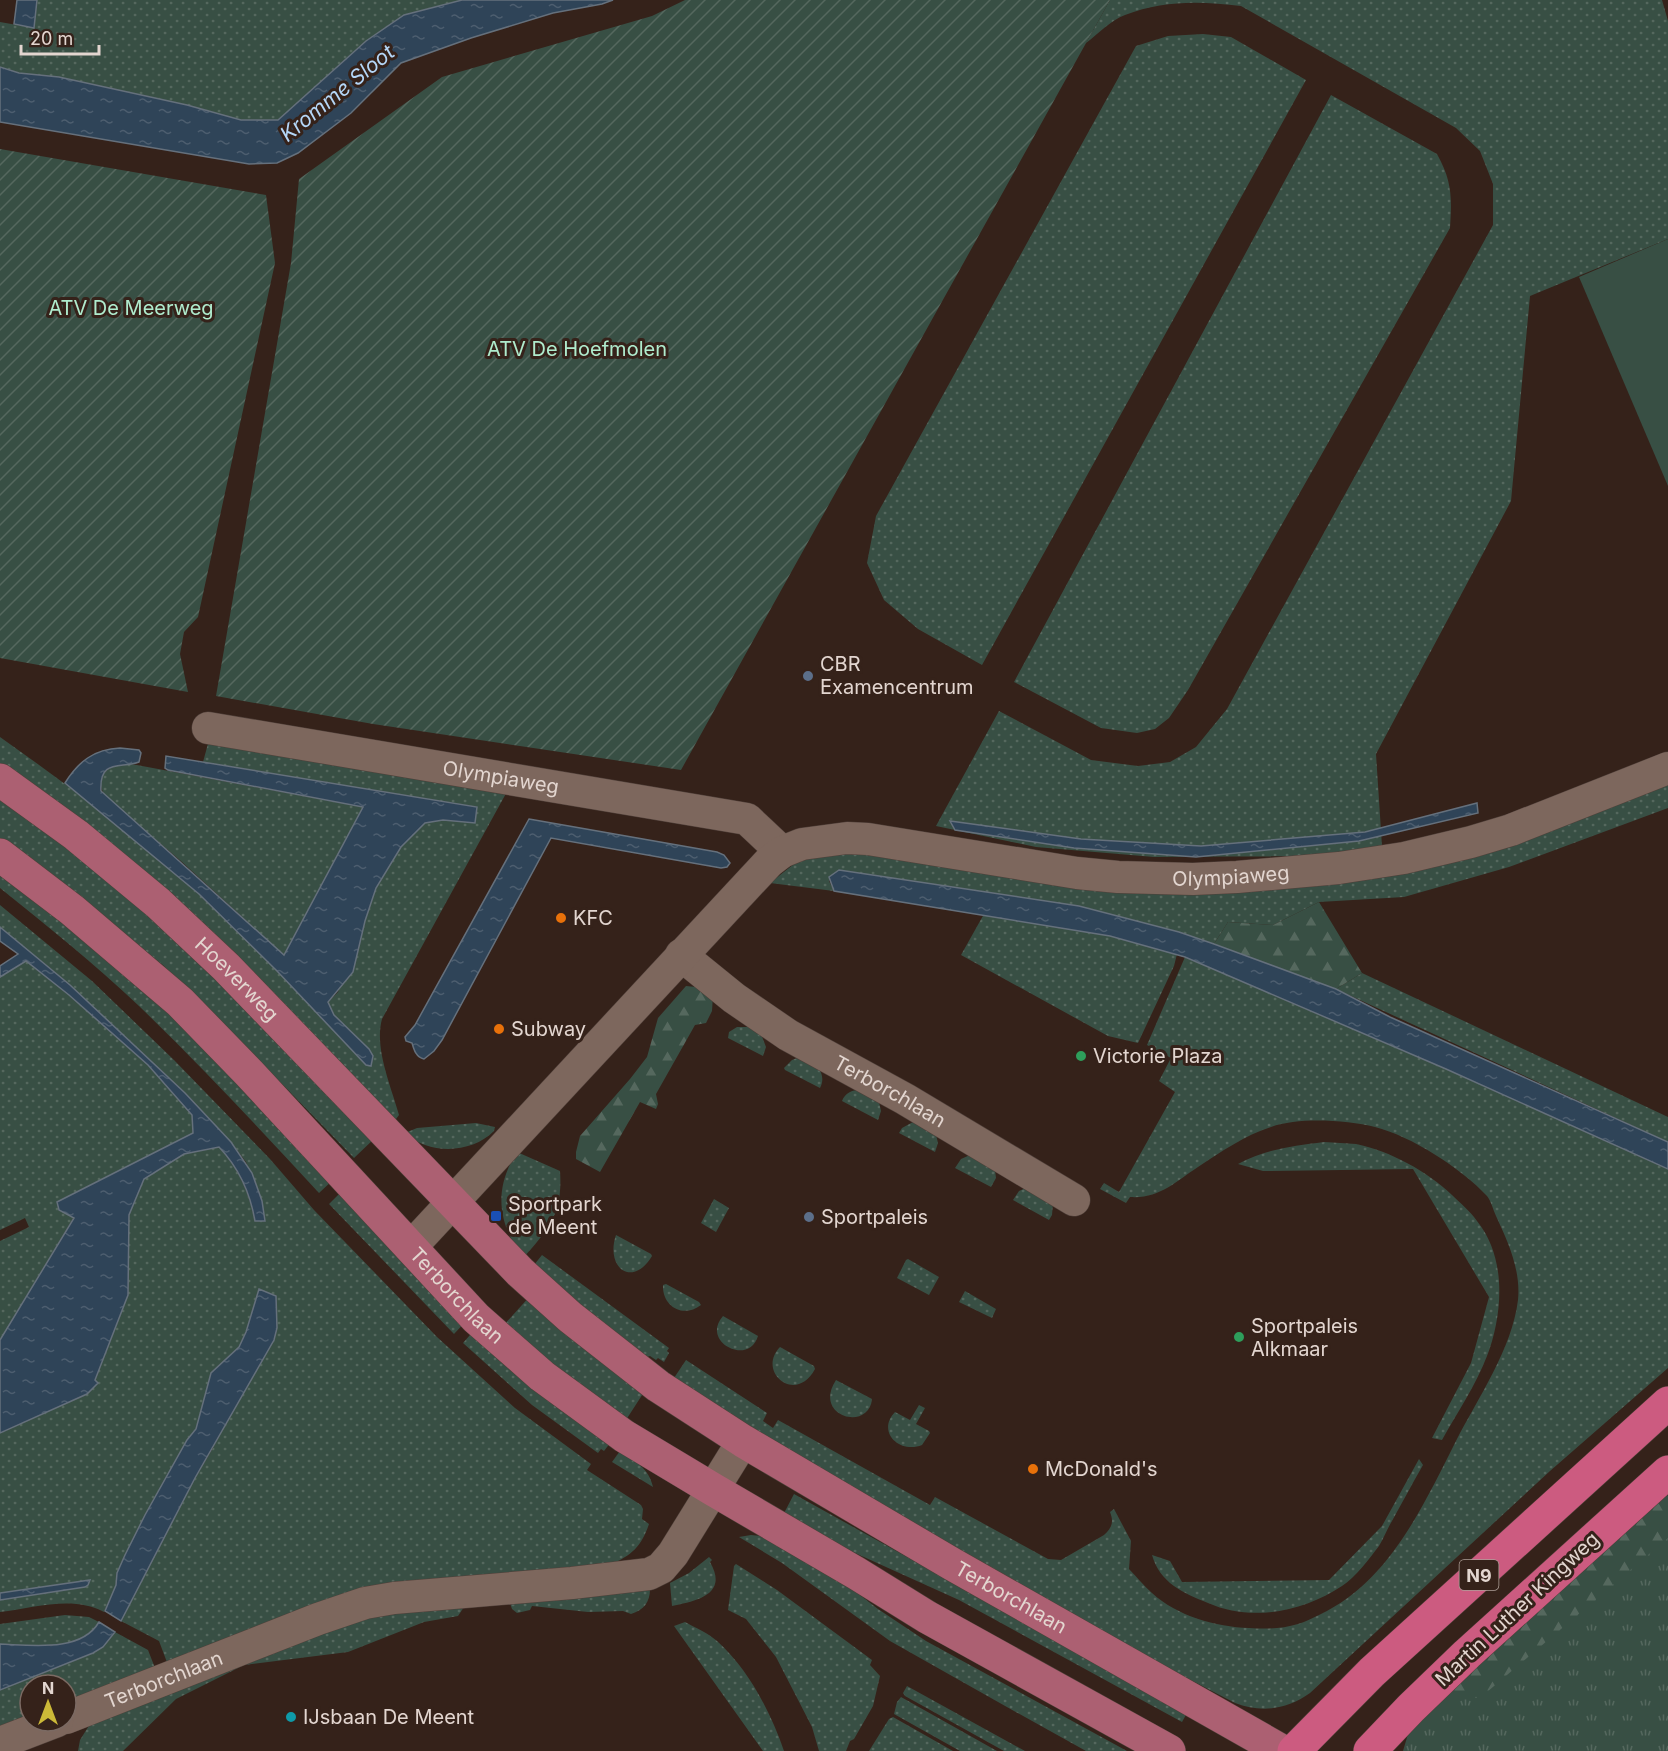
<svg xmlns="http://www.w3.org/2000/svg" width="1668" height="1751" font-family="Inter,sans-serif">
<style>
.grass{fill:url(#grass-dots)}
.forest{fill:url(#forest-firs)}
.park{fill:url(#park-tufts)}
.garden{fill:url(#garden-furrows)}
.pitch{fill:#384f44}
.water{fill:url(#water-ripples);stroke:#65707c;stroke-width:1.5}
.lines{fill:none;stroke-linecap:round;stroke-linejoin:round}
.minor-casing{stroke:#50403a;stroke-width:33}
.major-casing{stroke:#50403a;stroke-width:34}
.highway-casing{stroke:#50403a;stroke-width:34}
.minor{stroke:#7d675d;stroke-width:32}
.major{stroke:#ac6072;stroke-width:33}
.highway{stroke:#cc5b80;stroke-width:33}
.service-dot{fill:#5c6f8a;stroke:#35221a;stroke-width:2}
.food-dot{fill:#e8710a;stroke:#35221a;stroke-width:2}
.leisure-dot{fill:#2e9e5b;stroke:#35221a;stroke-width:2}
.transit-dot{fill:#1a4fb4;stroke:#35221a;stroke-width:2}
.culture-dot{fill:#0f9aa8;stroke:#35221a;stroke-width:2}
.labels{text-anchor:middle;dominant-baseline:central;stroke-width:6;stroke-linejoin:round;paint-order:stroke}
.shield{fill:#35221a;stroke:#afa099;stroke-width:1.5}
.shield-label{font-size:18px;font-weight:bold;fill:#e3d6d0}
.park-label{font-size:20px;fill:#afebcd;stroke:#35221a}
.poi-label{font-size:20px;fill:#e3d6d0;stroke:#35221a;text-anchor:start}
.street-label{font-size:20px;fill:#e3d6d0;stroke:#35221a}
.water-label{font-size:21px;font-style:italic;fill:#b4d6f7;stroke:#35221a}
</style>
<defs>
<pattern id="grass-dots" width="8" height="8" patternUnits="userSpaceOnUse" patternTransform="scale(1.5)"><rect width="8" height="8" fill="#384f44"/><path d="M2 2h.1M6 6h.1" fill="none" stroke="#55685e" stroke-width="1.8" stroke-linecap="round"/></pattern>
<pattern id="forest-firs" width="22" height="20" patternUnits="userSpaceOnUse" patternTransform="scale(1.5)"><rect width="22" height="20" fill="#384f44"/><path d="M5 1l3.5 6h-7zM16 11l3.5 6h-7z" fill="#55685e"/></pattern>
<pattern id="park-tufts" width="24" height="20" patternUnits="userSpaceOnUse" patternTransform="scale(1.5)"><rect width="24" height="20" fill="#384f44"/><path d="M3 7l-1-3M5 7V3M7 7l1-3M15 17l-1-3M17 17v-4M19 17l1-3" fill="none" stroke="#55685e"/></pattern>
<pattern id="garden-furrows" width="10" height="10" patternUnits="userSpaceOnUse" patternTransform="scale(1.5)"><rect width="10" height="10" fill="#384f44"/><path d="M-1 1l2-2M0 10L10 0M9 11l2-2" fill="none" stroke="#55685e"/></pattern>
<pattern id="water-ripples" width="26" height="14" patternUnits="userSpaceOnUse" patternTransform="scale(1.5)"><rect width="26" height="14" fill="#2f4458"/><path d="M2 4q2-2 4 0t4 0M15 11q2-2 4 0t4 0" fill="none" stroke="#4d5e6f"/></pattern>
</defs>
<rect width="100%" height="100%" fill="#35221a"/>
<!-- grass -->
<path class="grass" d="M37,0H462L404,15L366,41L278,120H241L187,105L59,77L19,73L0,67V22L34,28Z
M1110,0H1662L1668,21V239L1530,296L1511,501L1376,754L1382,846L1347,852L1295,856L1154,857L1036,847L936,826L999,711L1091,760L1138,766L1170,762L1196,747L1227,709L1493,225V184L1480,151L1456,128L1241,6C1201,1 1163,0 1125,15C1111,20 1098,34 1086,43Z
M1203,34L1231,37L1306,80L982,665L918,629L884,600L867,563L876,516L1136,46L1168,36Z
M1331,95L1437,154C1452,181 1452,197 1450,228L1188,690L1169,718L1155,729L1137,733L1101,728L1014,682Z
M0,737C69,786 139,837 200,895C258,949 311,1007 366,1065L370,1066L373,1056L369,1049L334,1015L328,1002L338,992L376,888L401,847L425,823L443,820L475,823L477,807L203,762L209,740L509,788L382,1019C374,1048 391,1086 399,1115L390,1127L0,770Z
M126,763L363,807L284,955L182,862L107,798C92,780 106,765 126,763Z
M1668,781V808L1509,867L1404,897L1319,902L1273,925L1228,922L1214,944L1179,932L1079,906L839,870L829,881L834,891L770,883L799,860L847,852L1118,892H1210Z
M0,795L47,826L217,973L376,1137L354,1158L252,1053L163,965L0,841Z
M0,863L109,952L334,1179L319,1193C260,1129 201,1066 139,1006C95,964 47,926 0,888Z
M0,905L92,981L174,1060L270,1159L314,1210L437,1337L515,1408L591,1464L587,1470L641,1505L643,1509L642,1519L649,1524C641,1547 632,1555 610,1565L392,1583L168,1665L159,1641L121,1621L195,1478L213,1448L277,1307L259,1289L246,1332L239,1347L211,1373L196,1429L167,1476L117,1573L116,1585L104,1612C73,1595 34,1608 0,1612V1600L85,1587L88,1585L90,1581L0,1593V1433L87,1394L98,1383L95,1380L128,1295L129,1215L144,1178L184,1154L219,1147C239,1169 249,1192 255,1221L262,1201L246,1162L231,1142L185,1093L70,985L0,927Z
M984,914L1110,936L1177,954L1174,966L1138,1043L1108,1036L961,955Z
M1185,957L1446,1069L1668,1169V1368L1550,1471L1310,1693C1286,1710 1261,1713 1235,1703L1125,1646L670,1384L686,1360L767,1413L763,1421L773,1428L778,1420L930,1505L935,1497L1048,1559L1061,1560L1104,1535C1112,1528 1114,1522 1110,1512L1114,1509L1131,1541L1129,1569C1137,1577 1144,1586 1152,1593C1177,1616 1216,1627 1249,1628C1266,1629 1282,1629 1298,1624C1305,1622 1312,1618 1319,1615C1389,1582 1422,1508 1456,1441C1478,1398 1512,1349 1518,1300C1521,1270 1508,1242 1496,1216C1493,1209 1491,1201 1487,1196C1461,1168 1411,1136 1375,1127C1346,1120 1299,1117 1271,1127C1245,1135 1221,1152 1198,1167C1175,1182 1159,1199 1130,1197L1126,1203L1100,1189L1104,1183L1119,1192L1175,1092L1159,1081L1171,1058L1147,1045Z
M26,961L69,995L148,1065L192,1115L193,1133L171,1146L74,1217L0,1340V1241L29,1227L25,1218L0,1230V977Z
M1362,973L1668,1117V1142L1336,989Z
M737,1027H748L761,1034L766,1047L763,1056L728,1038L729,1032Z
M797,1058C814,1059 828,1072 820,1088L785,1070L784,1068L792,1060Z
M860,1090L879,1102L881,1111L878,1120L842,1101C845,1093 852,1090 860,1090Z
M913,1122H918L936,1135L938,1143L935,1152L899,1133L902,1128Z
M476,1123L495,1127L494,1131C471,1154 429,1155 405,1133L417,1128Z
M1324,1142C1335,1143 1346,1143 1356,1144C1390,1151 1427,1171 1452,1195C1460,1203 1470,1211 1477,1221C1507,1258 1503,1314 1487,1356C1476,1385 1457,1413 1442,1440L1432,1438L1471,1363L1489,1297L1413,1169L1263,1171L1238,1164C1266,1149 1293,1146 1324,1142Z
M517,1152L560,1171C563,1213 549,1229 523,1258C498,1224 493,1189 517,1152Z
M970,1155L995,1170L996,1178L991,1187L955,1168L961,1159Z
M1028,1187L1053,1203L1052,1215L1049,1220L1013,1200L1019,1191Z
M344,1189L468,1319L454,1334L329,1204Z
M714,1199L729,1208L716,1232L701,1223Z
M616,1235L651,1254L652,1256C632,1289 605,1267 616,1235Z
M542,1255L669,1348L667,1351L669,1353L664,1362L658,1358L656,1360L650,1356L647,1357L530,1270Z
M908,1259L939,1277L929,1295L897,1278L906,1260Z
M666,1284L699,1302L701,1305C683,1319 662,1306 663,1285Z
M965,1291L996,1309L992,1318L959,1302Z
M531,1295L646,1389L624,1423L502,1327Z
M723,1316L758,1336C749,1367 700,1342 723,1316Z
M477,1327L614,1438L604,1451L601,1449L598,1453L532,1405L463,1343Z
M780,1347L814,1366L815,1369C796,1405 756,1372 780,1347Z
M836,1380L872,1399C869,1432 812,1417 836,1380Z
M919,1405L925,1408L916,1424L929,1431L930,1433L922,1445C900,1454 876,1432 895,1412L910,1420Z
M620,1451C635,1461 649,1468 653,1487L612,1462Z
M1419,1459L1423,1465C1412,1484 1402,1503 1392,1521C1387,1529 1384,1538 1379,1546C1369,1559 1356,1577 1342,1586C1303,1612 1251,1622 1208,1603C1183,1593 1160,1583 1152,1555L1170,1561L1182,1582L1329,1580L1382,1526Z
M794,1494L1187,1713L1182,1722L959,1600L813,1534L782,1517Z
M751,1535L761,1536L808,1555L878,1609L926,1641L1127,1751H1086L1014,1711L890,1641L782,1563L739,1537Z
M709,1557L712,1560L710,1562C729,1595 696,1601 672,1606L670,1583L689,1573Z
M736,1564L777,1590L872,1660L870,1665L880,1676L873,1706L854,1739L850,1741L846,1751H819L812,1727L776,1657L746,1619L728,1610L734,1566Z
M650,1589C650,1602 644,1610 631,1614L623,1611L588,1612L532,1606L530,1610L517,1613L512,1609L509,1600Z
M466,1604L458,1616L424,1622L348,1652L244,1665L176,1699L123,1751H78L80,1740L90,1724L348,1619Z
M65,1615L89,1617L99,1622C81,1653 30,1645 0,1644V1624Z
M685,1622C696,1628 708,1633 717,1641C749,1670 770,1711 784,1751H763L674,1626Z
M115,1632L148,1650L155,1668L66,1704V1685H30V1719L0,1731V1690L93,1653L103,1647Z
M907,1686L1025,1751H1004L905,1696L903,1693Z
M901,1697L997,1751H960L894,1714L897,1702Z
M893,1717L953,1751H869L889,1719Z"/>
<!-- forest -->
<path class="forest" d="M1319,902L1362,973L1336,989L1214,944L1228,922L1273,925Z
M686,986L706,988L713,995L712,1011L706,1023L695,1025L656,1094L658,1104L656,1109L640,1102L600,1172L576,1159V1152L580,1136L630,1079L647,1057L658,1018Z
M1668,1495V1592L1438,1751L1443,1698L1658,1502Z"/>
<!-- park -->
<path class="park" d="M1668,1538V1751H1403L1408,1734L1443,1698H1480Z"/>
<!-- garden -->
<path class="garden" d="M685,0H1110L681,770L373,724L216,696L291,263L299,179L442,77L652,16Z
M0,149L266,195L275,263L198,617L184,632L180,654L188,692L0,658Z"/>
<!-- pitch -->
<path class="pitch" d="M1668,239V486L1579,277Z"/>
<!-- water -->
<path class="water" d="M17,0H37L34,28L14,24Z
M462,0H613L602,4L553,13L471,38L401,63L351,113L298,153L277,163L249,164L0,122V67L19,73L59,77L187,105L241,120H278L366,41L404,15Z
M120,748L139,750L141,753L139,762C121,769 99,758 101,791L284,955L363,807L168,770L165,768L166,756L477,807L475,823L443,820L425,823L401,847L376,888L365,921L353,972L328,1002L334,1015L369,1049L373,1056L371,1066L366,1065L277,971L199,894L65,783C78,762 94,749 120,748Z
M1477,803L1478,813L1359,841L1196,857L1074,848L955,830L950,821L1081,839L1201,846L1365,832Z
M529,819L717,852L724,855L730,863L727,867L721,868L551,838L442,1040L434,1051L424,1059C416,1057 414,1050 412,1043L406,1041L405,1037L415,1025Z
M839,870L1079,906L1179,932L1214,944L1336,989L1390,1017L1668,1142V1169L1446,1069L1185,957L1110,936L834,891L829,877Z
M0,927L70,985L185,1093L231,1142L252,1173L262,1201L265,1221H255C250,1192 239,1168 219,1147L184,1154L144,1179L129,1215L128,1295L95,1380L98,1383L87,1394L0,1433V1340L74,1218L59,1210L57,1202L193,1133L192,1115L148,1065L69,995L26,961L0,977V966L18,954L0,941Z
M259,1289L276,1296L277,1328L274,1340L195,1478L121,1621L105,1611L116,1585L117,1573L125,1555L145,1515L187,1440L196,1429L211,1373L239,1347L246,1332Z
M90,1580L88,1585L85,1587L0,1600V1593Z
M99,1622L115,1632L103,1647L93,1653L0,1690V1644C30,1645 81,1653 99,1622Z"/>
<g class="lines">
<!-- minor casing -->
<g class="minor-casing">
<g id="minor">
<path id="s1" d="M208,728L747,819L782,852"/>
<path id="s2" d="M681,955L734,998L788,1035L905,1099L1074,1200"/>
<path id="s3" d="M411,1247L769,862L782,852L802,844L847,838L868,839L1077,873L1118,877L1193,879L1237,877L1339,868L1404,858L1471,842L1511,830L1668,768"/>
<path id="s4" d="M66,1718L318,1619L365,1603L394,1598L572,1583L649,1574L661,1568L673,1554L743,1441"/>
<path d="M0,1743L57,1721"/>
</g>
</g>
<!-- major casing -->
<g class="major-casing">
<g id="major">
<path id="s5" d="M0,780L76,835L158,903L226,967L520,1272L570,1317L658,1386L743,1441L952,1564L1282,1751"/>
<path id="s6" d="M0,855L72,910L180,1002L249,1073L476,1318L542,1376L624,1436L714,1490L856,1573L927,1617L1169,1751"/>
</g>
</g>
<!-- highway casing -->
<g class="highway-casing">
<path id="highway" d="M1294,1751L1372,1672L1668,1403
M1370,1751L1411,1708L1467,1654L1668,1472"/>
</g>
<!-- minor -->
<use href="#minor" class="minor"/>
<!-- major -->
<use href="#major" class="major"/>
<!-- highway -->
<use href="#highway" class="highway"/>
</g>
<!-- markers -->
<g class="service-dot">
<circle cx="808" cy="676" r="6"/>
<circle cx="809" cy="1217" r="6"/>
</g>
<g class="food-dot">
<circle cx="561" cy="918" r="6"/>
<circle cx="499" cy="1029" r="6"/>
<circle cx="1033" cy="1469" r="6"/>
</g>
<g class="leisure-dot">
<circle cx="1081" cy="1056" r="6"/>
<circle cx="1239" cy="1337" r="6"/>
</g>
<rect class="transit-dot" x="490" y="1210" width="12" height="12" rx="3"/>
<circle class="culture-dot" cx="291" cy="1717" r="6"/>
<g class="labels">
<!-- shield labels -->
<rect class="shield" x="1459.5" y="1560" width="39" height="30" rx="4.5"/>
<g class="shield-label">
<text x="1479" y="1575">N9</text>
</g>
<!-- park labels -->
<g class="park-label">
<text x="131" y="308">ATV De Meerweg</text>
<text x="577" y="349">ATV De Hoefmolen</text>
</g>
<!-- poi labels -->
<g class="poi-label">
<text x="820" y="664">CBR<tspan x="820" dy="23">Examencentrum</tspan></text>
<text x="573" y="918">KFC</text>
<text x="511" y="1029">Subway</text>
<text x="1093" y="1056">Victorie Plaza</text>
<text x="508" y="1204">Sportpark<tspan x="508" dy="23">de Meent</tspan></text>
<text x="821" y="1217">Sportpaleis</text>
<text x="1251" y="1326">Sportpaleis<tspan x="1251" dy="23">Alkmaar</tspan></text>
<text x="1045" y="1469">McDonald's</text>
<text x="303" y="1717">IJsbaan De Meent</text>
</g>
<!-- street labels -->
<g class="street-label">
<text stroke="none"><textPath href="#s1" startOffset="297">Olympiaweg</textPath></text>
<text stroke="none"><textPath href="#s3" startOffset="996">Olympiaweg</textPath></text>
<text stroke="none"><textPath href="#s5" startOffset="310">Hoeverweg</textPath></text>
<text stroke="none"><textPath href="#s2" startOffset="250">Terborchlaan</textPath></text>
<text stroke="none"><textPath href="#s6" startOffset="636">Terborchlaan</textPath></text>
<text stroke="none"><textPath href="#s5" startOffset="1308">Terborchlaan</textPath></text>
<text transform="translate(1517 1609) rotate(-43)">Martin Luther Kingweg</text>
<text stroke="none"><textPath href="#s4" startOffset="105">Terborchlaan</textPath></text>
</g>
<!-- water labels -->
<g class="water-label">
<text transform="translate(337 93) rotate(-39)">Kromme Sloot</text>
</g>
</g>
<!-- north arrow -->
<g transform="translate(48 1703)"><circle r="28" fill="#35221a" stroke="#7b6a63" stroke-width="1.5"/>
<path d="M0-4.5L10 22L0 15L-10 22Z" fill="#ccb938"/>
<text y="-9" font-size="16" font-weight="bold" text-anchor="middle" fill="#e3d6d0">N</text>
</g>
<!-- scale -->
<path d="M21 45v9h78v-9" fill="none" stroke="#e3d6d0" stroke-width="3"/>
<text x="30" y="45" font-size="18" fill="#e3d6d0" stroke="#35221a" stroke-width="4.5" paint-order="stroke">20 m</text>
</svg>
